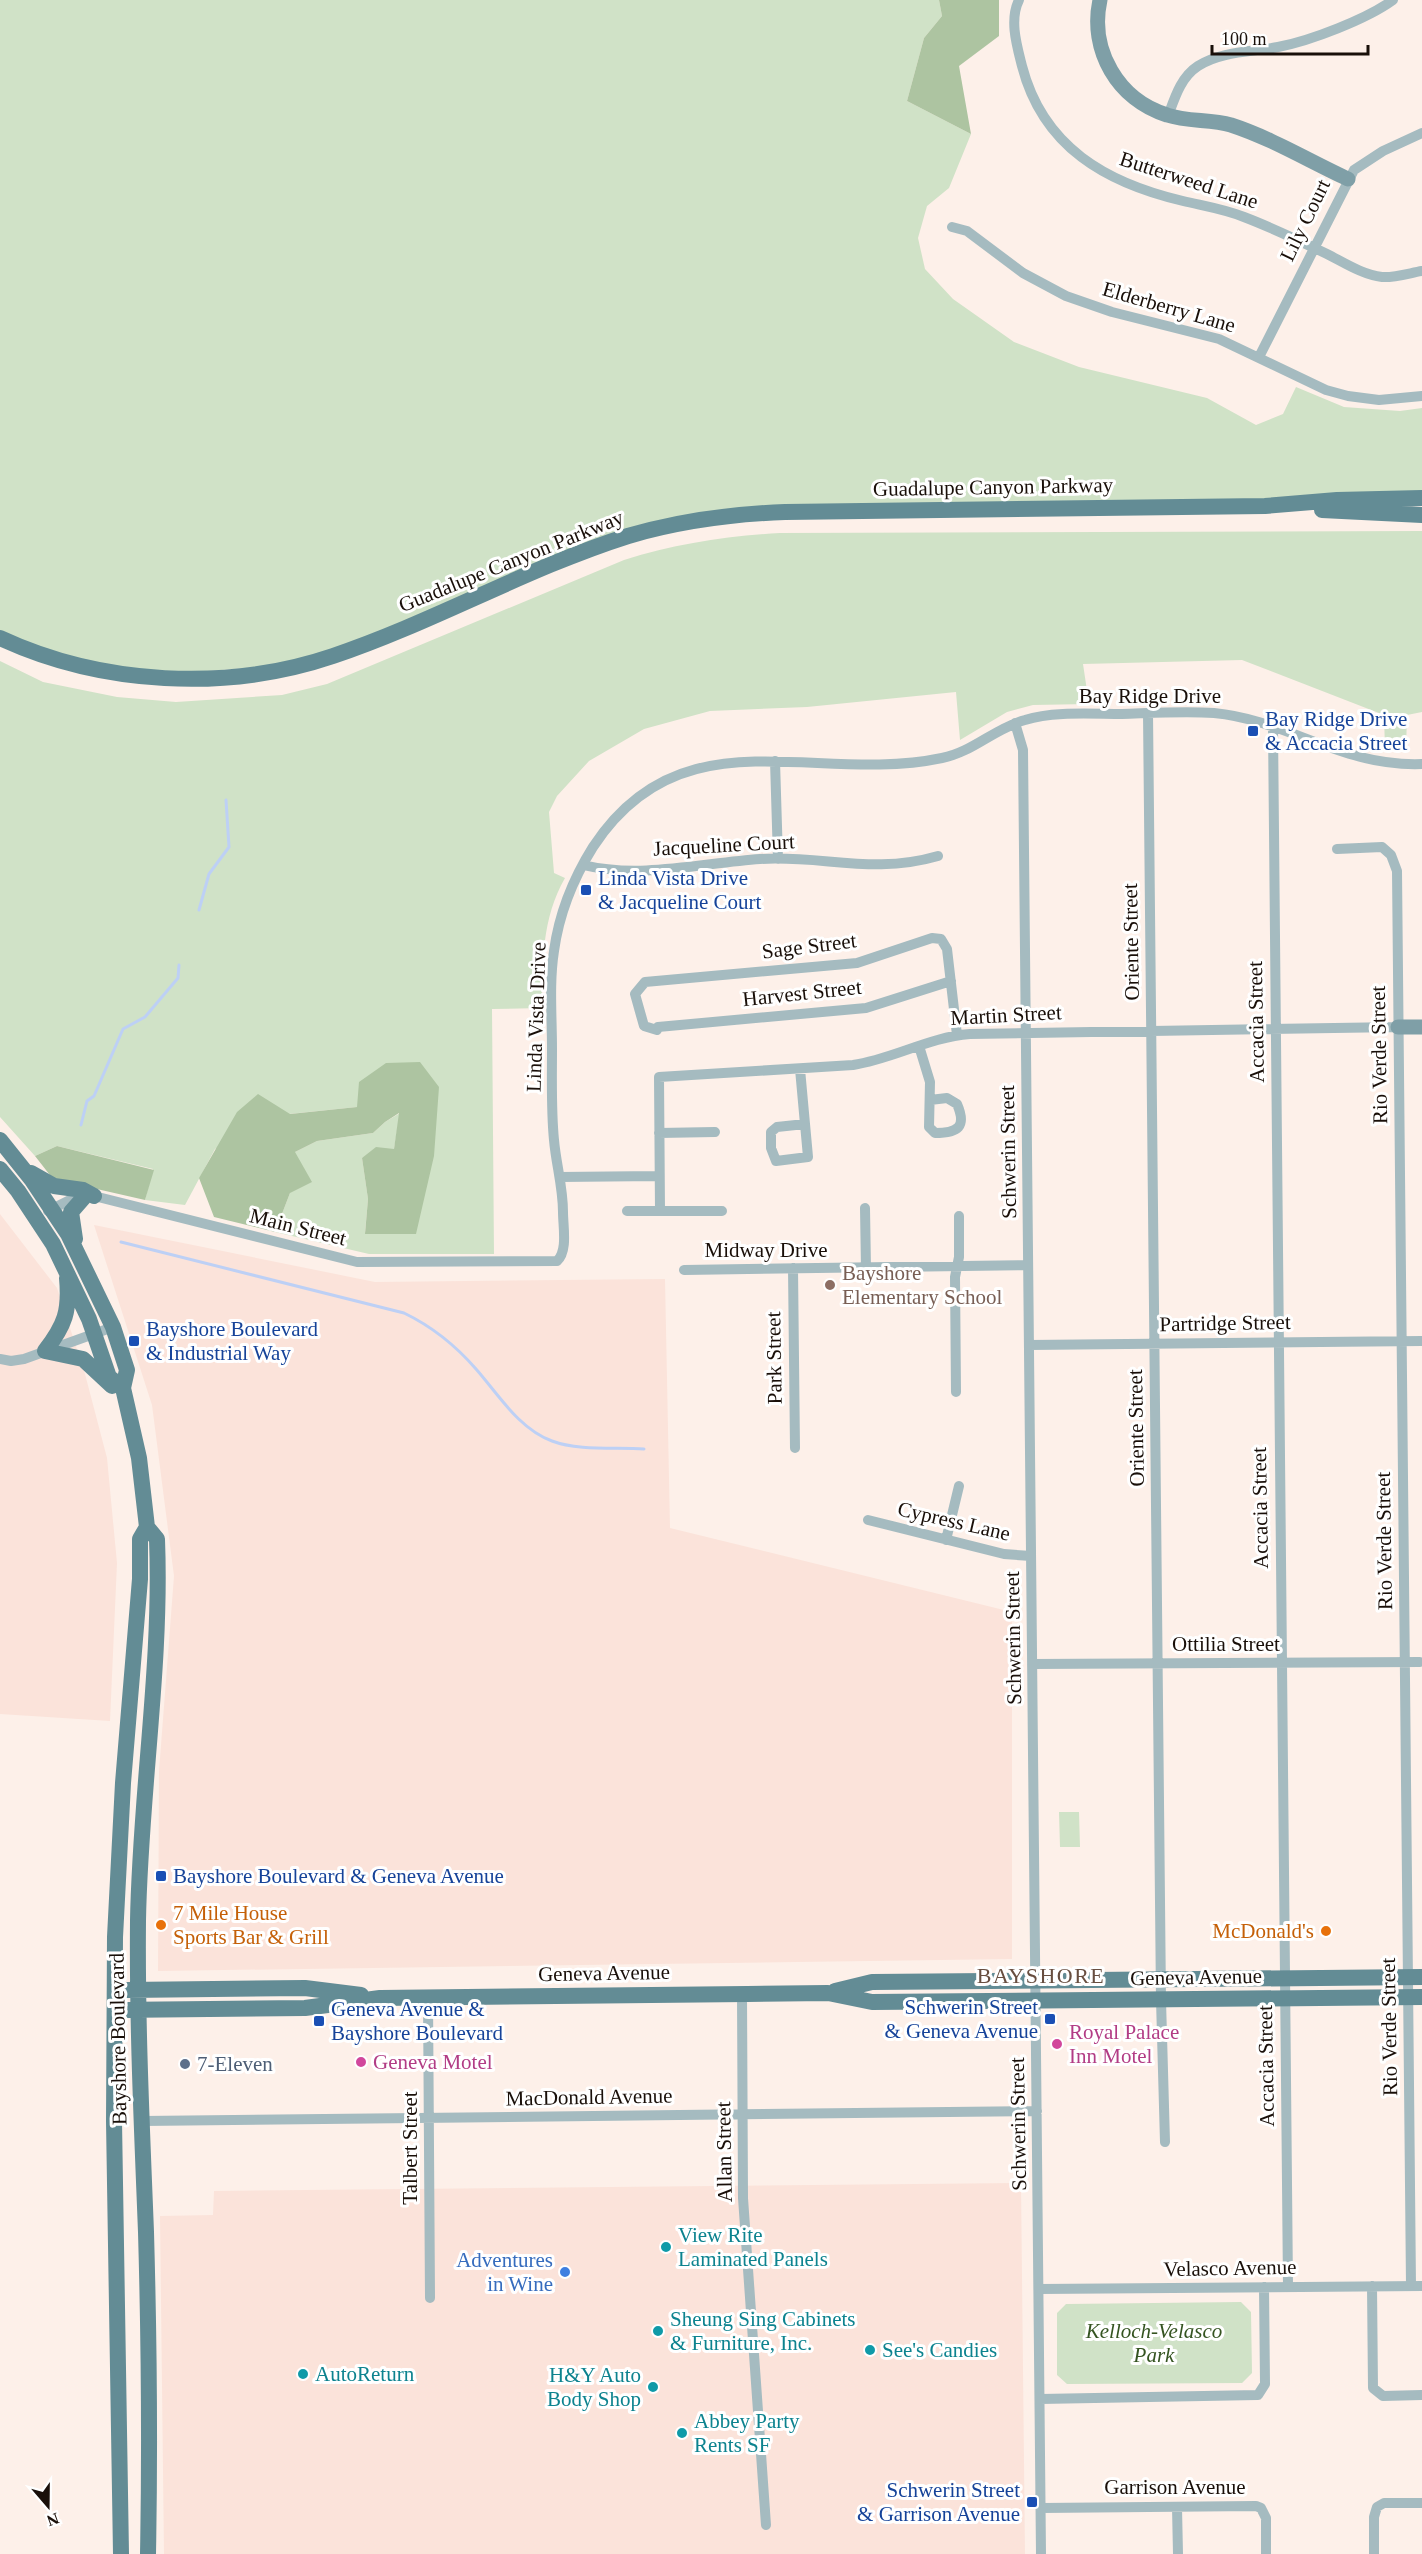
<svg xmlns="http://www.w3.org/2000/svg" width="1422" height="2554" font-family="'Times New Roman',serif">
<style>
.industrial{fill:#fbe3da}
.green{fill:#d0e2c7}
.forest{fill:#adc4a1}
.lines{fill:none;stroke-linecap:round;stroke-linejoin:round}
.stream{stroke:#bdd0f5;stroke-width:3}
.street{stroke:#a5bbc0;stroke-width:10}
.secondary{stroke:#7f9fa7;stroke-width:15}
.primary{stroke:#638c95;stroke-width:16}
.transit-dot{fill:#1a4fb4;stroke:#fff;stroke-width:2}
.education-dot{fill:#8d6e63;stroke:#fff;stroke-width:2}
.food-dot{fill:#e8710a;stroke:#fff;stroke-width:2}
.hotel-dot{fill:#d1479c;stroke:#fff;stroke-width:2}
.service-dot{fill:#5c6f8a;stroke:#fff;stroke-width:2}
.culture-dot{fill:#0f9aa8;stroke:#fff;stroke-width:2}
.shop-dot{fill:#3f7fe0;stroke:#fff;stroke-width:2}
.labels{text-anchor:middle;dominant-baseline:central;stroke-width:6;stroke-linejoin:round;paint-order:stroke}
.street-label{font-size:21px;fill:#190f09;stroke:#fff}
.transit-label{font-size:21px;fill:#164399;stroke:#fff;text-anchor:start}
.education-label{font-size:21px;fill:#785e54;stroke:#fff;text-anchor:start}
.food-label{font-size:21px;fill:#c56008;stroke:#fff;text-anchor:start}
.hotel-label{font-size:21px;fill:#b23c85;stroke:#fff;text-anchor:start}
.service-label{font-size:21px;fill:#4e5e75;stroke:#fff;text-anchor:start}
.culture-label{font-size:21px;fill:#0d838f;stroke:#fff;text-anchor:start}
.shop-label{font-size:21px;fill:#366cbe;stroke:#fff;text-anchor:end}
.park-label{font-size:21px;font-style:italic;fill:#355421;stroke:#fff}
.neighbourhood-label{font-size:22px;letter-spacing:1.5px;fill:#684e40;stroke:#fff}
</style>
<rect width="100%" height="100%" fill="#fdf0e9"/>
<!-- industrial -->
<path class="industrial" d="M0,1214L57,1288L85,1374L107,1458L117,1563L110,1721L0,1714Z
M94,1225L375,1282L665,1279L670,1528L1012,1612V1959L158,1971L159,1771L174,1576L152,1405Z
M1021,2183L1025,2554H164L160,2216L213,2215L214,2191Z"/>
<!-- green -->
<path class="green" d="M0,0H939L942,16L924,38L907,101L971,134L949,188L927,206L918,238L925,269L953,299L1014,342L1079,367L1207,398L1256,425L1283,414L1296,387L1344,407L1400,411L1422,408V498L785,512L672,525L308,663L146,676L0,638Z
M1422,531V712L1407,715L1406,750H1385L1384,715L1242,660L1083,664L1089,704L1033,705L1007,712L960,740L956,692L807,707L710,711L644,729L589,761L557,796L549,812L554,873L565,878C542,918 542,963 542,1008L492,1009L494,1254H369L275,1232L290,1193L295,1152L317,1141L373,1133L385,1122L400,1113L394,1149L362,1158L368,1199L365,1233L439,1087L357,1107L289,1114L215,1149L185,1205L145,1200L153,1169L57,1146L35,1156L0,1117V661L43,682L117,697L176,702L282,695L327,684L624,560C675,544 726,536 780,533Z
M1059,1812H1079L1080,1847H1060Z
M1241,2302L1251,2312L1252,2373L1242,2383L1067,2384L1057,2375V2313L1066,2304Z"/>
<!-- forest -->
<path class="forest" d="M939,0H999V36L959,66L971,134L907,101L924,38L942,16Z
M420,1062L439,1087L434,1156L416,1234H365L368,1199L362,1158L376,1147L394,1149L399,1113L385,1122L373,1133L317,1141L295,1152L312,1182L290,1193L275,1232L214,1217L199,1178L237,1112L258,1094L290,1114L357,1107L359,1082L386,1063Z
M57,1146L154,1170L145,1200L53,1179L35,1156Z"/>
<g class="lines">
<!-- stream -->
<path class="stream" d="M199,910L209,874L229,847L226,800
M81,1125L87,1101L94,1096L123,1029L145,1017L178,978L179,965
M121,1242L404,1313C431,1326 456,1346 476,1369C498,1394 519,1429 552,1441C578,1451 616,1447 644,1449"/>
<!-- street -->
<path class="street" d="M1019,0C1009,20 1017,46 1022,66C1043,147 1106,183 1183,201C1204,206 1224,209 1244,217C1273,228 1300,241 1327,254C1343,262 1363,275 1382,277C1394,278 1410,273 1422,271
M1168,116C1175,97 1181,77 1198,66C1221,51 1253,52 1278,47C1310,41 1367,19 1393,0
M952,227L967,231L1023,273L1066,296L1112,312L1219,339L1326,390L1348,396L1379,400L1422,396
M1259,357L1354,170L1383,151L1422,133
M1148,713L1161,2000L1165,2142
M1015,723L1023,750L1041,2554
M1273,728L1288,2287
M775,761L778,859
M1337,849L1382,847L1391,855L1397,871L1411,2286
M583,865C641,879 702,863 760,859C823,855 873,875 938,856
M951,981L866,1008L669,1026L658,1027L657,1030L644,1026L635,994L645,982L857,963L932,938L941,939L947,949L957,1035
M919,1046L930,1082L929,1127L935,1133C958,1133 967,1127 957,1104L947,1098L930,1100
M800,1069L808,1157L776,1161L771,1148V1132L777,1127L805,1124
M659,1133L715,1132
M560,1177L658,1176
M865,1208L866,1269
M48,1211L76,1197L94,1196L357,1262L557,1261C568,1251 563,1227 563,1212C563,1187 556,1164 554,1140C551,1110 552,1079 552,1049C552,1016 549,983 554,951C559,914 573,879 593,847C682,711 815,785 942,758C973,752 995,728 1025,720C1053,711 1092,714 1122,714C1153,713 1184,711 1214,713C1288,720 1341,767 1422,764
M627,1211H722
M660,1211L659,1077L853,1065C893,1059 929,1037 970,1034L1398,1027
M793,1268L795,1448
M684,1270L1028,1265
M1029,1345L1422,1341
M0,1359L11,1361L24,1359L113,1327
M956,1392L955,1277L959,1257V1216
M868,1520L1004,1554L1031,1556
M946,1540L959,1486
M1032,1664L1420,1662
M742,1994L743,2198L766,2525
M428,1997L430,2298
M142,2121L1037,2111
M1372,2286L1373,2388L1383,2396L1422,2395
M1039,2289L1422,2286
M1040,2399L1258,2395L1265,2384L1264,2287
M1177,2507L1178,2554
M1041,2508L1256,2506L1261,2508L1266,2518V2554
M1374,2554V2517L1377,2507L1384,2503H1422"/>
<!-- secondary -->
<path class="secondary" d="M1100,0C1089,50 1118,100 1167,115C1188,122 1210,119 1231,125C1271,138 1309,161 1348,179
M1398,1027H1422"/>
<!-- primary -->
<path class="primary" d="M1322,510L1422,515
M0,638C101,685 227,692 333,656C434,622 527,568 628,536C679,521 731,514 785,512L1265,506L1337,500L1422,498
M0,1140L32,1180L68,1234L113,1327L127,1370L123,1388L139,1458L147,1527L157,1539C162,1666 140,1794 138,1921C137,2025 142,2129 146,2232C149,2339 150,2447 148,2554
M0,1169L18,1191L53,1244L89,1319L109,1377L123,1388
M31,1173L54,1186L83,1190L94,1196
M75,1239L71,1212L85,1196
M67,1278C70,1311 65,1325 45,1351L83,1359L112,1386
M127,1990L305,1988L361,1995
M835,1991L872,1982L1422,1977
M115,2010L305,2008L380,1998L747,1994L828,1993L872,2002L1422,1997
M121,2554L114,2121L115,1937L123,1783L140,1579V1539L147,1527"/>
</g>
<!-- markers -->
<g class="transit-dot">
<rect x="1247" y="725" width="12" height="12" rx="3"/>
<rect x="580" y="884" width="12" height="12" rx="3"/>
<rect x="128" y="1335" width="12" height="12" rx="3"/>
<rect x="155" y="1870" width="12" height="12" rx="3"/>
<rect x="1044" y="2013" width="12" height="12" rx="3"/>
<rect x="313" y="2015" width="12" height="12" rx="3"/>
<rect x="1026" y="2496" width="12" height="12" rx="3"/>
</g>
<circle class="education-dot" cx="830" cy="1285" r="6"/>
<g class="food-dot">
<circle cx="161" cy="1925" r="6"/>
<circle cx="1326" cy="1931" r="6"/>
</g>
<g class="hotel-dot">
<circle cx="1057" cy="2044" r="6"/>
<circle cx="361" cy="2062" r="6"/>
</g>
<circle class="service-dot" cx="185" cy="2064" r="6"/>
<g class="culture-dot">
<circle cx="666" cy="2247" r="6"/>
<circle cx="658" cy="2331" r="6"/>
<circle cx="870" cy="2350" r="6"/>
<circle cx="303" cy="2374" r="6"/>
<circle cx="653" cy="2387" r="6"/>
<circle cx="682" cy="2433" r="6"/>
</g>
<circle class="shop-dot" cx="565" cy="2272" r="6"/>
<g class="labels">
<!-- street labels -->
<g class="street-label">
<text transform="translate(1189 180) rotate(18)">Butterweed Lane</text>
<text transform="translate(1305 220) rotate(-64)">Lily Court</text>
<text transform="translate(1169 307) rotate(16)">Elderberry Lane</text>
<text transform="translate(993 487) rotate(-1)">Guadalupe Canyon Parkway</text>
<text transform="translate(511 561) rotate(-22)">Guadalupe Canyon Parkway</text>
<text x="1150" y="696">Bay Ridge Drive</text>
<text transform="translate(724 845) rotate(-3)">Jacqueline Court</text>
<text transform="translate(1131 942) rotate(-91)">Oriente Street</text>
<text transform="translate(809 946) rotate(-7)">Sage Street</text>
<text transform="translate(802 993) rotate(-6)">Harvest Street</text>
<text transform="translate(1006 1015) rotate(-3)">Martin Street</text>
<text transform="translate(536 1017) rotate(-88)">Linda Vista Drive</text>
<text transform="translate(1256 1022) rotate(-91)">Accacia Street</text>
<text transform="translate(1379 1055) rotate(-91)">Rio Verde Street</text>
<text transform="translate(1008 1152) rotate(-91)">Schwerin Street</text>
<text transform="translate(298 1227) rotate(14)">Main Street</text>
<text x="766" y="1250">Midway Drive</text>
<text transform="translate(1225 1323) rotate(-1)">Partridge Street</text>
<text transform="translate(774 1358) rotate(-91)">Park Street</text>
<text transform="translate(1136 1428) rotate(-91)">Oriente Street</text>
<text transform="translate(1260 1508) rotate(-91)">Accacia Street</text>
<text transform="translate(954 1521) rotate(13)">Cypress Lane</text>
<text transform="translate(1384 1541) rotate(-91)">Rio Verde Street</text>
<text transform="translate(1013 1638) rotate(-91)">Schwerin Street</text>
<text x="1226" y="1644">Ottilia Street</text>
<text transform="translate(604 1973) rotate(-1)">Geneva Avenue</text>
<text transform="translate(1196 1977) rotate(-1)">Geneva Avenue</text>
<text transform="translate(1389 2027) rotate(-91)">Rio Verde Street</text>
<text transform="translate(118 2039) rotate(-91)">Bayshore Boulevard</text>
<text transform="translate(1266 2066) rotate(-91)">Accacia Street</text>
<text transform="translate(589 2097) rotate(-1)">MacDonald Avenue</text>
<text transform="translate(1018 2124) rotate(-91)">Schwerin Street</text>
<text transform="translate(410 2148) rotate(-90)">Talbert Street</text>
<text transform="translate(724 2152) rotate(-91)">Allan Street</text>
<text transform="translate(1230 2268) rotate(-1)">Velasco Avenue</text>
<text x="1175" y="2487">Garrison Avenue</text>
</g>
<!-- transit labels -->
<g class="transit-label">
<text x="1265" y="719">Bay Ridge Drive<tspan x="1265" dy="24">&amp; Accacia Street</tspan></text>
<text x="598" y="878">Linda Vista Drive<tspan x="598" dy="24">&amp; Jacqueline Court</tspan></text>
<text x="146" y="1329">Bayshore Boulevard<tspan x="146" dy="24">&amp; Industrial Way</tspan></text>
<text x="173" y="1876">Bayshore Boulevard &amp; Geneva Avenue</text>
<text x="1038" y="2007" text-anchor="end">Schwerin Street<tspan x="1038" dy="24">&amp; Geneva Avenue</tspan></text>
<text x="331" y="2009">Geneva Avenue &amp;<tspan x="331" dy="24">Bayshore Boulevard</tspan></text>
<text x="1020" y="2490" text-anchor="end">Schwerin Street<tspan x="1020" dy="24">&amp; Garrison Avenue</tspan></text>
</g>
<!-- education labels -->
<g class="education-label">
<text x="842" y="1273">Bayshore<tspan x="842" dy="24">Elementary School</tspan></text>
</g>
<!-- food labels -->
<g class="food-label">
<text x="173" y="1913">7 Mile House<tspan x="173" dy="24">Sports Bar &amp; Grill</tspan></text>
<text x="1314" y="1931" text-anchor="end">McDonald's</text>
</g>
<!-- hotel labels -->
<g class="hotel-label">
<text x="1069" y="2032">Royal Palace<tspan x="1069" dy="24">Inn Motel</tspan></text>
<text x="373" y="2062">Geneva Motel</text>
</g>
<!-- service labels -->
<g class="service-label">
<text x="197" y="2064">7-Eleven</text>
</g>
<!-- culture labels -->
<g class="culture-label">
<text x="678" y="2235">View Rite<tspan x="678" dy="24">Laminated Panels</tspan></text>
<text x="670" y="2319">Sheung Sing Cabinets<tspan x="670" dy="24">&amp; Furniture, Inc.</tspan></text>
<text x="882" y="2350">See's Candies</text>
<text x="315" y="2374">AutoReturn</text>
<text x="641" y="2375" text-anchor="end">H&amp;Y Auto<tspan x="641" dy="24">Body Shop</tspan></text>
<text x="694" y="2421">Abbey Party<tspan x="694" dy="24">Rents SF</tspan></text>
</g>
<!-- shop labels -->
<g class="shop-label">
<text x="553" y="2260">Adventures<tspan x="553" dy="24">in Wine</tspan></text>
</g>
<!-- park labels -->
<g class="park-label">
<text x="1154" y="2331">Kelloch-Velasco<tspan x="1154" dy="24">Park</tspan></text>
</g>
<!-- neighbourhood labels -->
<g class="neighbourhood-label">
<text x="1041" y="1975">BAYSHORE</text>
</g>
</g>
<!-- north arrow -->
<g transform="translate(48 2506) rotate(160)" stroke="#ffffff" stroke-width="4.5" paint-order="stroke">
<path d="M0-4.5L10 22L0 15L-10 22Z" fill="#190f09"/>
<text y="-9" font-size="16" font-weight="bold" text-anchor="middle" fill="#190f09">N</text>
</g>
<!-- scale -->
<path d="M1212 45v9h156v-9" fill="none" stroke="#190f09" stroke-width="3"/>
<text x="1221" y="45" font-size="18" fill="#190f09" stroke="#ffffff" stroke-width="4.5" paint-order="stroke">100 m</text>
</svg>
